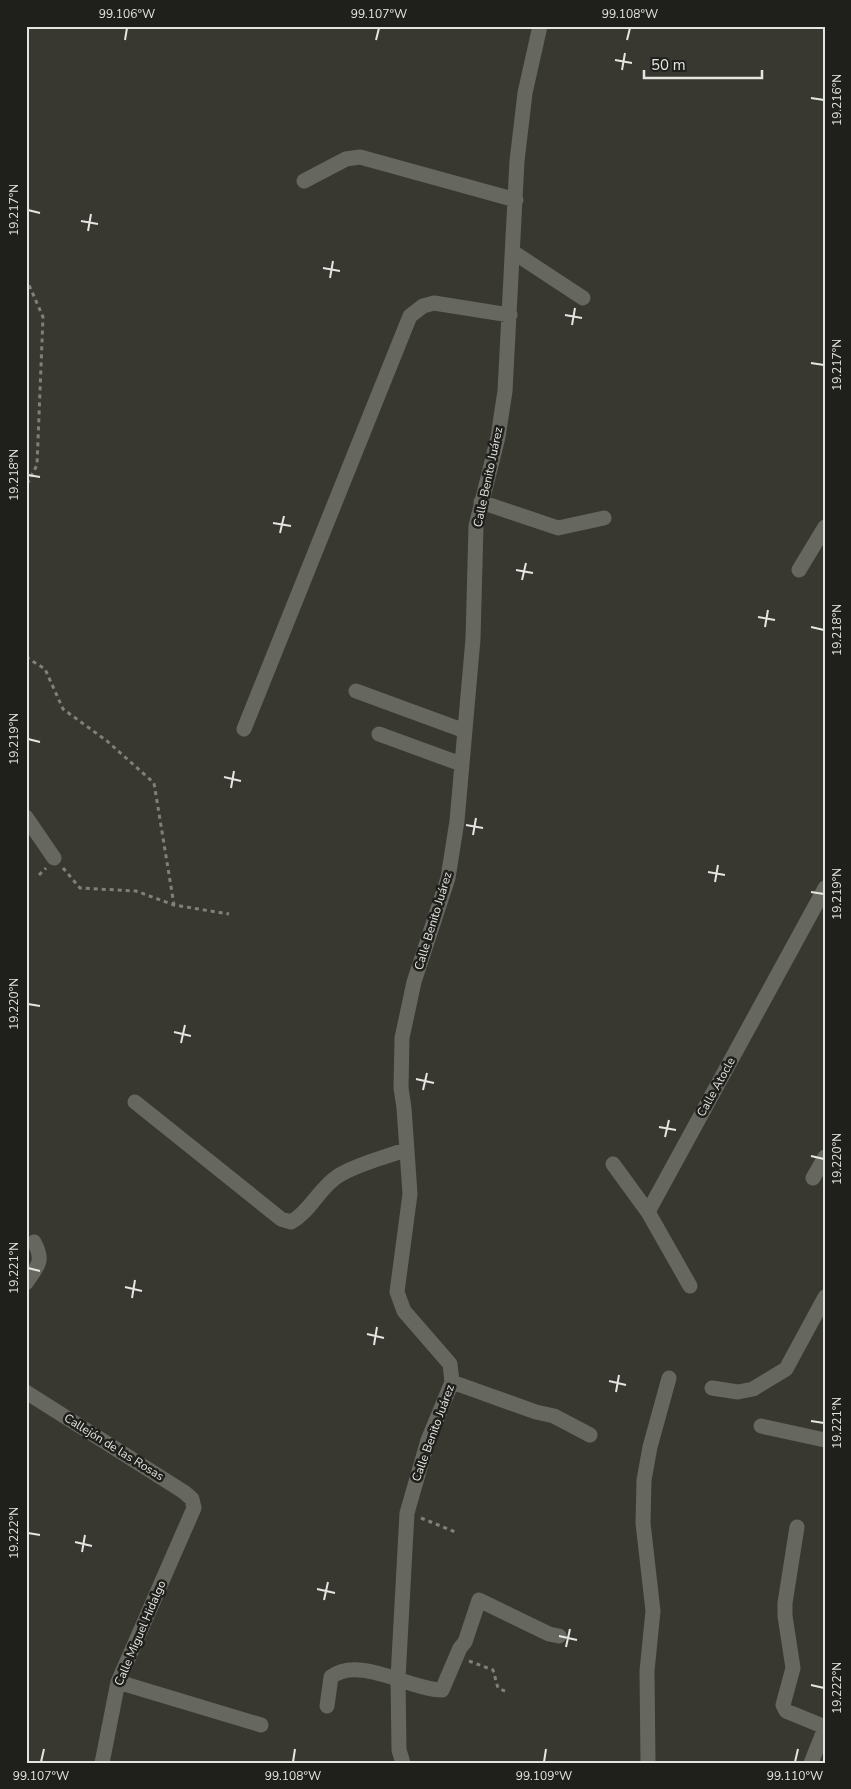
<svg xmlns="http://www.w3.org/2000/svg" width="851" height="1789" font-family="'Nunito Sans',sans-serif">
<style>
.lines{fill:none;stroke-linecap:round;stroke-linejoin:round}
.path{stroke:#80807a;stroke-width:3;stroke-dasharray:4 4;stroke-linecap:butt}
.minor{stroke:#66675f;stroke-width:15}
.ticks{fill:none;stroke:#e5e6e1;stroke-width:2}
.labels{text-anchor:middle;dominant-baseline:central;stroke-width:5;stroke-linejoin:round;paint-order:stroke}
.street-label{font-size:12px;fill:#e5e6e1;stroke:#1f1f1c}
.neatline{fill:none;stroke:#e5e6e1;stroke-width:2}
.ticks-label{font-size:12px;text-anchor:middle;fill:#e5e6e1}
</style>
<rect width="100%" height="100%" fill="#383831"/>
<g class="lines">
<!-- path -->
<path class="path" d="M26,278L43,317L37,465L26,486
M26,657L45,669L63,709L107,741L154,783L174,905
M63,868L80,888L136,891L174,905L229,914
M39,875L46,868
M421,1518L458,1533
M469,1661L493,1670L498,1688L507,1692"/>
<!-- minor -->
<path class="minor" d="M304,181L346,159L360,157L516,200
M513,252L583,298
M481,502L558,528L604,518
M799,570L825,527
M356,691L465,731
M244,729L410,316L423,306L434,303L510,315
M379,734L461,764
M26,817L54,858
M135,1102L281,1219L291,1222C310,1212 319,1188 338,1176C356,1164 387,1157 407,1149
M613,1164L648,1212
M813,1178L825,1157
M26,1283C37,1266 45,1262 34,1242
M690,1286L648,1212L825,888
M452,1382L536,1412L554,1416L590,1435
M712,1388L738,1392L753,1389L786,1369L825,1297
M26,1392L184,1492L192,1499L194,1508L118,1682L102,1763
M761,1426L825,1440
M797,1527L785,1603V1616L793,1668L783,1705L786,1711L825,1727
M118,1682L261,1725
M327,1706L331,1677C359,1655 411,1690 442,1690L460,1648L465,1642L479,1600L549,1634L559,1636
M403,1763L399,1750L398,1678L407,1513L428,1440L452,1382L450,1364L404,1311L397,1292L410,1194L404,1108L401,1088L402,1038L414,982L448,878L457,821L473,639L476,526L498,437L505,391L517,161L525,93L540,26
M648,1763L647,1671L653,1611L643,1523L644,1480L650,1447L669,1378
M811,1763L825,1728"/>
</g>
<!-- ticks -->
<path class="ticks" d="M125,40L127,28M376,40L379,28M627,40L630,28M615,60L632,63M622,70L625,53M811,98L824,100M28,210L40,213M81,221L98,224M88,231L91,214M323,268L340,271M330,278L333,261M565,315L582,318M572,325L575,308M811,363L824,365M28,475L40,477M273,523L291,526M280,533L284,516M516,570L533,573M522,580L526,563M758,617L775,620M765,627L768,610M811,627L824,630M28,739L40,742M224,777L241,781M231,788L234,771M466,825L483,828M473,835L476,818M708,872L725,875M715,882L718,865M811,892L824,894M28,1004L40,1006M174,1032L191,1036M181,1043L185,1025M416,1079L434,1083M423,1090L427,1073M659,1127L676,1130M665,1137L669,1120M811,1156L824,1159M28,1268L40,1271M125,1287L142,1291M132,1298L135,1280M367,1334L384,1338M374,1345L377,1327M609,1381L626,1385M616,1392L619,1375M811,1421L824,1423M28,1533L40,1535M75,1542L92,1546M82,1552L85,1535M317,1589L335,1593M324,1600L328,1582M559,1636L577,1640M566,1647L570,1629M811,1685L824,1688M41,1762L44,1749M293,1762L295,1749M544,1762L546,1749M795,1762L798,1749"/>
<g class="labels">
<!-- street labels -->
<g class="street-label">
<text transform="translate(488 477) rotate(-78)">Calle Benito Juárez</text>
<text transform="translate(433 921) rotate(-73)">Calle Benito Juárez</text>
<text transform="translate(716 1087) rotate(-61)">Calle Atocle</text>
<text transform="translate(433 1433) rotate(-70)">Calle Benito Juárez</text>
<text transform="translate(114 1447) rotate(32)">Callejón de las Rosas</text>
<text transform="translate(140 1633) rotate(-67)">Calle Miguel Hidalgo</text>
</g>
</g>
<!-- border -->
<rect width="851" height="1789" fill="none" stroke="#1f1f1c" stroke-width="55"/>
<!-- scale -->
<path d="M644 70v8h118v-8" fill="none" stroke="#e5e6e1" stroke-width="2.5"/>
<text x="651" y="70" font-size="15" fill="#e5e6e1" stroke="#1f1f1c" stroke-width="4" paint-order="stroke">50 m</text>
<rect x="28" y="28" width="796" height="1734" class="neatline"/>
<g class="ticks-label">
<text x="127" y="18">99.106°W</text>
<text x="379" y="18">99.107°W</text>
<text x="630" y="18">99.108°W</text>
<text transform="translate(837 100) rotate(-90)" y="4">19.216°N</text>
<text transform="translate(14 210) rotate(-90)" y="4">19.217°N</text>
<text transform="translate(837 365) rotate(-90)" y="4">19.217°N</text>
<text transform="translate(14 475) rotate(-90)" y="4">19.218°N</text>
<text transform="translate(837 630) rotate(-90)" y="4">19.218°N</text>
<text transform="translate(14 739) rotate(-90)" y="4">19.219°N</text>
<text transform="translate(837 894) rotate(-90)" y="4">19.219°N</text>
<text transform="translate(14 1004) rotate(-90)" y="4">19.220°N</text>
<text transform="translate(837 1159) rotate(-90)" y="4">19.220°N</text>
<text transform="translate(14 1268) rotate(-90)" y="4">19.221°N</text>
<text transform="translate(837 1423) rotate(-90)" y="4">19.221°N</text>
<text transform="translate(14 1533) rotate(-90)" y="4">19.222°N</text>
<text transform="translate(837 1688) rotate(-90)" y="4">19.222°N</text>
<text x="41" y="1780">99.107°W</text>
<text x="293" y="1780">99.108°W</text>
<text x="544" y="1780">99.109°W</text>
<text x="795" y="1780">99.110°W</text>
</g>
</svg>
